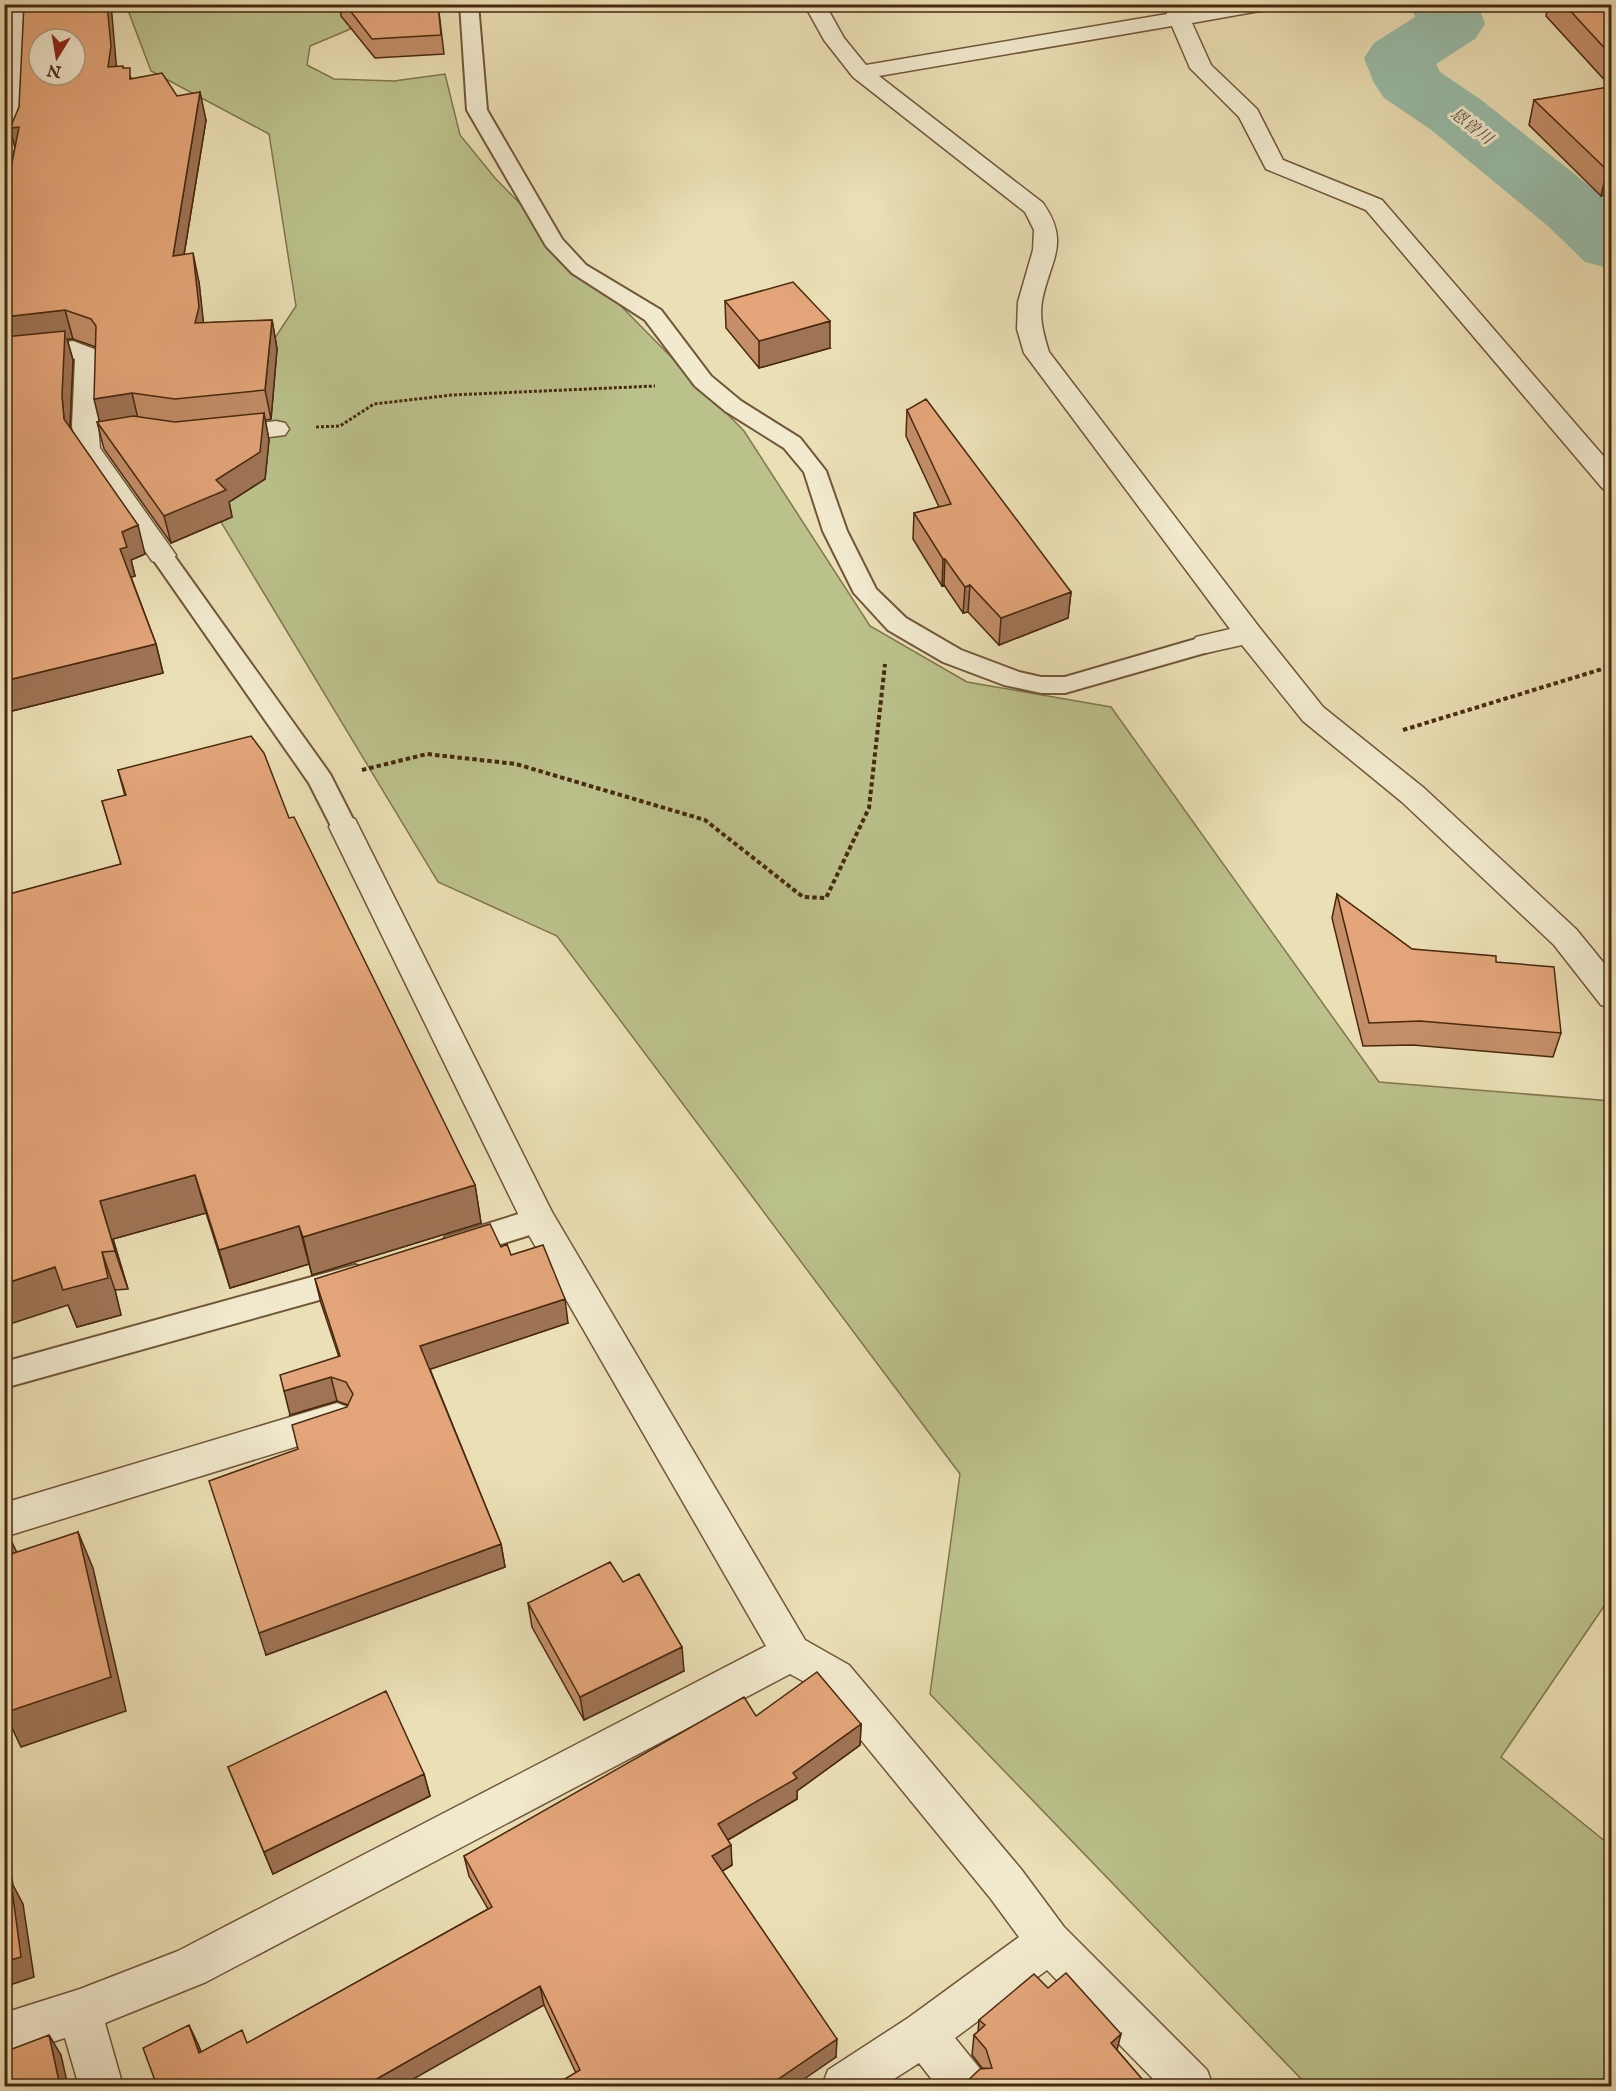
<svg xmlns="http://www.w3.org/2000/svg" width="1616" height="2091" font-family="'IM FELL English','Noto Serif JP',serif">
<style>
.green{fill:#bbc18b;stroke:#82754d;stroke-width:1.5}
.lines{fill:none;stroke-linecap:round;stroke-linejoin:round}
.river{fill:#99bdaa;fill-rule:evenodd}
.service-casing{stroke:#715638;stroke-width:4}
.minor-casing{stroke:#715638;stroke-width:3}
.path-far1{stroke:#48290f;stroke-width:3;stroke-dasharray:3 2;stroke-linecap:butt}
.path{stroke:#48290f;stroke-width:4;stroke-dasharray:4.5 3;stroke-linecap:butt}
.service{fill:#f2eacf;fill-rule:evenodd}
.minor{fill:#f2eacf;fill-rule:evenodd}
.wall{fill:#c38e68;stroke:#48290f;stroke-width:1.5}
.shaded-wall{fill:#9f7455;stroke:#48290f;stroke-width:1.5}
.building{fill:#e3a579;stroke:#48290f;stroke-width:1.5;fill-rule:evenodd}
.labels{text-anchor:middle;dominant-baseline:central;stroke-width:6;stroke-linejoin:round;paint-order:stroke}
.far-water-label{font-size:16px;font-style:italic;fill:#5c4e36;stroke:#f2eacf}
</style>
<rect width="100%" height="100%" fill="#ebdfb5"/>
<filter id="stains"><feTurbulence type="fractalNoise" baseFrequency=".00333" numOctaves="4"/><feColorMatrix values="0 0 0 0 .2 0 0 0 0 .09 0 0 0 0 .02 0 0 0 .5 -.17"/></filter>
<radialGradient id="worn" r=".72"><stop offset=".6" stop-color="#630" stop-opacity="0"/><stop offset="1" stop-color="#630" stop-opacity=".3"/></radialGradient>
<!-- green -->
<path class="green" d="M126,5H355L363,20L348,30L310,46L307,65L334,79L394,81L445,74L460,135L495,178L744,431L870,626L967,682L1111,707L1379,1082L1611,1101V1596L1501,1757L1611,1846V2086H1308L930,1694L960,1474L557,936L438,882L189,469L296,306L269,134L151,71Z"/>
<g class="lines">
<!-- river -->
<path class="river" d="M1410,4H1478L1485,24L1475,39L1436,64L1440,72L1480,99L1612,204V269L1585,262L1548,226L1430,129L1384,98L1374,83L1364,58L1374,43L1415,17Z"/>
<!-- service casing -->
<g class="service-casing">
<path id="service" d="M460,4H478L487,110L562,239L586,265L661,310L711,376L741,401L800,438L826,471L847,531L876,589L906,618L961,650L1019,672L1041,677H1065L1206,636L1215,638L1218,644L1215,650L1065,693H1041L1004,685L943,662L888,630L854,593L823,531L804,472L784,448L725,411L695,386L645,320L572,273L546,246L467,110Z
M162,548L170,550L330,774L357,827L353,834L344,836L335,834L309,783L150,555L154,550Z
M538,1208L549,1211L553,1220L549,1229L456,1258L445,1255L441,1246L445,1237Z
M355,1265L366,1269L370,1278L366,1287L4,1388V1362Z"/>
</g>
<!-- minor casing -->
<g class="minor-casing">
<path id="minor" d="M7,4H29L24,135L12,163L4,165Z
M804,4H825L844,38L866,65L1167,14L1165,4H1187L1188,11L1224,4H1275L1273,9L1265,10L1192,23L1211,65L1257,109L1283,160L1382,200L1612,466V491L1603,489L1366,210L1266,169L1239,117L1190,68L1172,26L879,76L1043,203C1071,243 1050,260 1042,301C1039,320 1044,335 1049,352L1259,627L1323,707L1424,788L1576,929L1612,973V1008L1601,1005L1554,945L1402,802L1303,721L1242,645L1206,653L1196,651L1192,644L1196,637L1230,629L1024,353L1017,329L1018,302L1033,250L1034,230L1025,212L853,77L824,40Z
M73,341L97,350L101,355L98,425L100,448L176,555L172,561L162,564L152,561L74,448L72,425L75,359L70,357L4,365V349Z
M276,421L285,423L289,429L285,435L222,443L213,441L209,435L213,429Z
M344,816L355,819L359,827L552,1212L805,1640L849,1665L1021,1869L1064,1927L1207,2070L1213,2086H1160L1047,1970L955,2038L981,2070L987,2086H937L919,2063L883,2086H822L828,2070L908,2018L1019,1937L991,1899L821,1691L790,1674L206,1982L105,2023L123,2086H79L65,2038L4,2057V2013L80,1989L178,1951L766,1646L526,1230L329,827L333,819Z
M337,1403L350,1408L356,1419L350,1430L4,1537V1503Z"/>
</g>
<!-- path-far1 -->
<path class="path-far1" d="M316,427L340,426L374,404L452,395L655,386"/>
<!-- path -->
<path class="path" d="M1403,730L1612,666
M362,770L427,754L516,764L705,820L803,897L826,898L869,808L885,664"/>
<!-- service -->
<use href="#service" class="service"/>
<!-- minor -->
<use href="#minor" class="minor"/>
</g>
<!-- wall -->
<path class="wall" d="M340,4H438L444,54L375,58L341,16Z
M1548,4H1611V87L1546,16Z
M116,66L123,68L132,79L177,96L206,120L184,255L199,282L203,323L272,320L277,349L271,419L265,420L269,440L265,479L229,502L232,517L171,543L104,449L97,422L100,421L96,347L73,339H67L73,360L70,427L145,554L131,560L135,576L131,577L156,644L163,673L4,713V203L15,147L10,128Z
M1611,89V193L1601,196L1529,125L1534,100Z
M725,301L830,348L759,368L726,328Z
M907,410L1071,592L1068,618L999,645L968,612L963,613L944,585L942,586L913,539L914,513L939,507L906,436Z
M118,770L289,818L475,1185L481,1223L312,1275L309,1264L230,1288L206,1213L113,1239L128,1289L115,1290L121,1315L77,1327L68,1305L11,894L121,864L102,801L125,796Z
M1337,894L1412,949L1496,962L1561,1033L1553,1057L1413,1045L1363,1046L1332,918Z
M501,1247L511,1255L568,1323L430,1369L501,1544L505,1567L266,1655L298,1449L347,1407L348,1405L337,1401L290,1415L339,1357L321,1303L315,1279Z
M623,1582L684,1671L584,1720L532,1627L528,1603Z
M756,1716L861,1724L860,1745L797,1791V1799L728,1840L732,1865L722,1871L836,2057L576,2073L544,2005L157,2086L198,2044L201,2052L248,2043L488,1909L469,1876L464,1856Z
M228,1767L424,1774L430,1796L273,1874Z
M1048,1988L1117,2050L1148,2086L982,2068L972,2055L974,2035L978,2032L979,2020Z"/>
<!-- shaded-wall -->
<path class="shaded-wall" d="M107,4H111L117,73L108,67Z
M200,92L206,120L179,285L173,256Z
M19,127L17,156L10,128Z
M1611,169V193L1601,196L1607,170Z
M193,253L199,282L205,336L195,323Z
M65,310L73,339H67L73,360L70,425L72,448L64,419L62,396L4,347V317Z
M272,320L277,349L271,419L265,390Z
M830,321V348L759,368V341Z
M132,393L139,423L101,428L94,399Z
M264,413L269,440L265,479L229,502L232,517L171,543L164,516L216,480Z
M138,525L145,554L131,560L135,576L128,578L120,549L122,532Z
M943,559H945L944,585L942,586Z
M970,585L968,612L963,613L965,587Z
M1071,592L1068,618L999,645L1001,618Z
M156,644L163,673L4,713V681Z
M4,872L22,933L4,879Z
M195,1175L206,1213L113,1239L128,1289L115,1251L100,1201Z
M475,1185L481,1223L312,1275L303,1237Z
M299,1226L309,1264L230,1288L219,1250Z
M102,1252L115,1290L121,1315L77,1327L68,1305L4,1326V1284Z
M565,1299L568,1323L425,1371L420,1346Z
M331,1377L337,1401L290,1415L284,1391Z
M7,1532L24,1567L11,1554Z
M78,1532L93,1568L126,1711L21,1747L12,1728L4,1731V1699Z
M501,1544L505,1567L266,1655L259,1633Z
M682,1647L684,1671L584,1720L580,1697Z
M861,1724L860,1745L797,1791V1799L719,1845L718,1824L793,1773Z
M424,1774L430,1796L273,1874L264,1852Z
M4,1831L13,1885L23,1904L34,1977L4,1987Z
M731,1845L732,1865L713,1877L712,1856Z
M540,1986L544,2005L401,2086H376L373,2081Z
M189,2025L198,2044L208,2071L199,2053Z
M1121,2034L1116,2054L1111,2043Z
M49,2035L61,2055L68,2086H60Z
M837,2039L836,2057L794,2086H768Z"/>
<!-- building -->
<path class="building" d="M24,4H107L111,46L108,67L123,66V68H130V79L162,73L177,96L200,92L173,256L193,253L199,307L195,323L272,320L265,390L175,399L132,393L94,399L96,326L91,319L65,310L4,317V203L19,127L10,128L19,107ZM39,39H75V75H39Z
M345,4H438L441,35L372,39Z
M1564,4H1611V55Z
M1608,87L1611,89V169L1607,170L1534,100Z
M793,282L830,321L759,341L725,301Z
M65,331L62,396L64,419L138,525L122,532L127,547L120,549L156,644L4,681V337Z
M926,399L1071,592L1001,618L970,585L965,587L945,559H943L914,513L951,504L907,410Z
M264,413L260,452L216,480L226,490L164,516L97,422L133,416L175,422Z
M251,736L264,753L289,818L294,817L475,1185L303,1237L299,1226L219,1250L195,1175L100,1201L115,1251L102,1252L108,1278L63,1290L55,1267L4,1284V879L9,894L121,864L102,801L126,795L118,770Z
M1337,894L1412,949L1496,956V962L1554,967L1561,1033L1420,1021L1369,1023Z
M490,1224L501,1247L507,1244L511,1255L543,1245L565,1299L420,1346L501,1544L259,1633L209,1481L298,1449L292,1425L347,1407L353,1394L346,1382L331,1377L284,1391L280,1375L340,1356L315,1279Z
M7,1532L11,1554L78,1532L111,1677L4,1713V1533Z
M610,1562L623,1582L639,1574L682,1647L580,1697L528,1603Z
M817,1672L861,1724L793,1773L797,1778L718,1824L731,1845L712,1856L837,2039L768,2086H553L580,2070L540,1986L373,2081L376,2086H157L143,2048L189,2025L199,2053L242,2030L247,2043L492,1907L464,1856L744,1697L756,1716Z
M386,1691L424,1774L264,1852L228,1767Z
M11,1882L21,1957L4,1962V1884Z
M1066,1973L1121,2034L1111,2043L1148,2086H962L980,2069L992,2068L986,2049L974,2035L985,2025L979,2020L1034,1974L1048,1988Z
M49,2035L60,2086H4V2052Z"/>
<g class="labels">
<!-- far-water labels -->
<g class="far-water-label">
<text transform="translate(1471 127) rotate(38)">恩曽川</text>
</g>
</g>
<!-- margin -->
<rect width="1616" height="2091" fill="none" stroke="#ebdfb5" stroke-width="24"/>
<rect x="6" y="6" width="1604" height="2079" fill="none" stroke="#48290f" stroke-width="3"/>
<rect x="12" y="12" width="1592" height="2067" fill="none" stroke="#48290f" stroke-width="1.5"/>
<!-- north arrow -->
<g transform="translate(57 57) rotate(191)"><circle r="28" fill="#f2eacf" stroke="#ae9d82" stroke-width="1.5"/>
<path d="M0-4.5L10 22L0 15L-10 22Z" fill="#8f2418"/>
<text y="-9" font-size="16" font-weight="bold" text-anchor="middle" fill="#48290f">N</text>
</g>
<rect width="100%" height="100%" filter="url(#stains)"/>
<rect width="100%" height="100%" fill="url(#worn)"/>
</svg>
